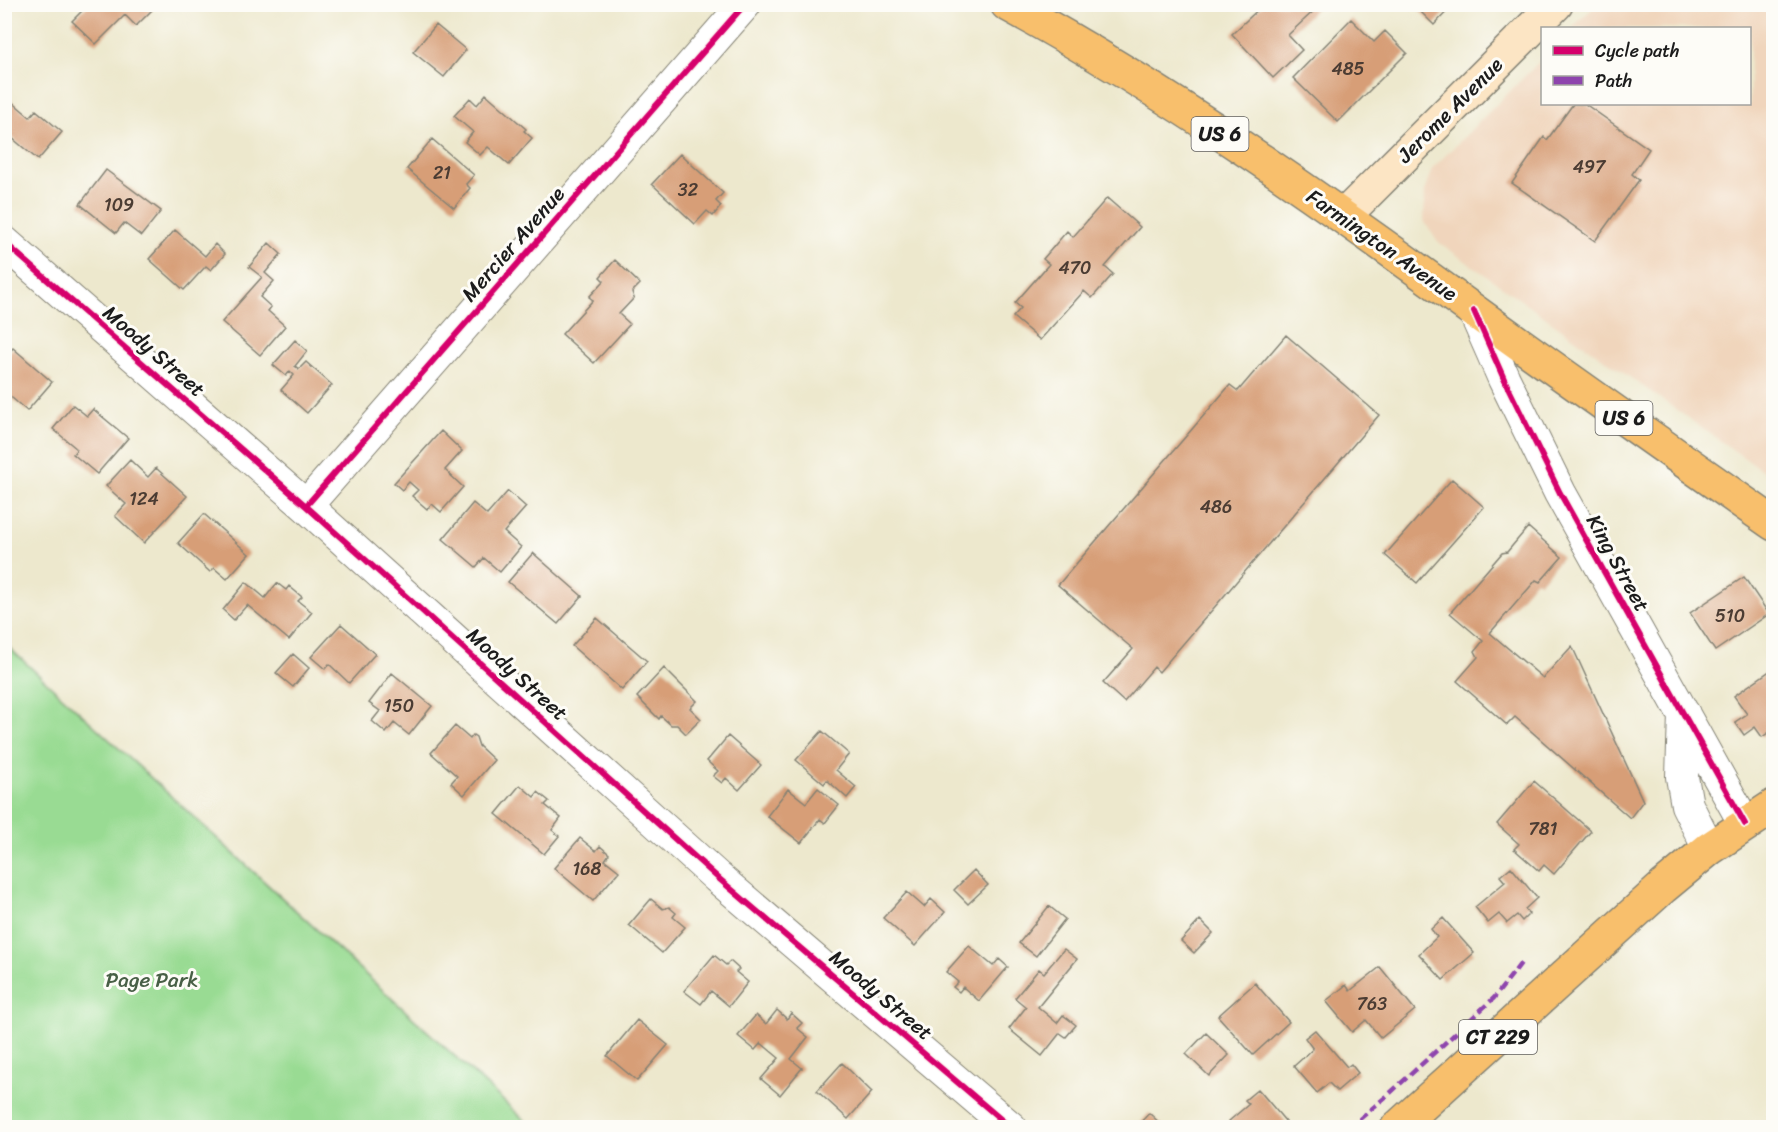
<svg xmlns="http://www.w3.org/2000/svg" width="1778" height="1132" font-family="Sriracha,sans-serif">
<style>
.built{fill:#f0d5bc}
.green{fill:#99db93;stroke:#5a7c58;stroke-width:1.5}
.building{fill:#d79e77}
.lines{fill:none;stroke-linecap:round;stroke-linejoin:round}
.minor-casing{stroke:#848274;stroke-width:34}
.secondary-casing{stroke:#848274;stroke-width:36}
.primary-casing{stroke:#848274;stroke-width:36}
.trunk-casing{stroke:#848274;stroke-width:36}
.minor{stroke:#fff;stroke-width:32}
.secondary{stroke:#fce5c4;stroke-width:33}
.primary{stroke:#f8bf6c;stroke-width:33}
.trunk{stroke:#f8bf6c;stroke-width:33}
.quiet{stroke:#8e44ad;stroke-width:4.5;stroke-dasharray:9 4.5;stroke-linecap:butt}
.cycleway-casing{stroke:#fdfcf7;stroke-width:10}
.cycleway{stroke:#d6006c;stroke-width:6}
.labels{text-anchor:middle;dominant-baseline:central;stroke-width:6;stroke-linejoin:round;paint-order:stroke}
.number-label{font-size:18px;fill:#4b3c33}
.shield{fill:#fdfcf7;stroke:#605f5e;stroke-width:1.5}
.shield-label{font-size:20px;font-weight:bold;fill:#1c1c1c}
.street-label{font-size:21px;fill:#1c1c1c;stroke:#fdfcf7}
.park-label{font-size:21px;fill:#485f46;stroke:#fdfcf7}
</style>
<rect width="100%" height="100%" fill="#fdfcf7"/>
<filter id="ink" filterUnits="userSpaceOnUse"><feTurbulence type="fractalNoise" baseFrequency=".0167" numOctaves="2"/><feDisplacementMap in="SourceGraphic" scale="12" xChannelSelector="R" yChannelSelector="G"/><feConvolveMatrix kernelMatrix="1 2 1 2 8 2 1 2 1" color-interpolation-filters="sRGB"/></filter>
<filter id="wash" filterUnits="userSpaceOnUse"><feTurbulence type="fractalNoise" baseFrequency=".008" numOctaves="4" result="noise"/><feDisplacementMap in="SourceGraphic" scale="24" xChannelSelector="R" yChannelSelector="G"/><feGaussianBlur stdDeviation="1.35" result="paint"/><feColorMatrix in="noise" values="0 0 0 0 0 0 0 0 0 0 0 0 0 0 0 0 0 1.4 0 .05"/><feComposite in="paint" operator="in"/></filter>
<g filter="url(#wash)">
<rect width="100%" height="100%" fill="#ede8cd"/>
<!-- built -->
<path class="built" d="M1596,5H1773V478L1437,241L1424,221L1425,189L1432,169L1542,59V104H1750V28H1572Z"/>
<!-- green -->
<path class="green" d="M5,644L532,1127H5Z"/>
<g id="blocks">
<!-- building -->
<path class="building" d="M89,4H148L153,9L136,26L125,15L96,44L72,21Z
M1264,4L1319,6L1288,35L1302,50L1273,78L1232,34Z
M1413,4H1454L1434,25Z
M1351,19L1374,42L1385,31L1407,53L1338,122L1293,78Z
M436,25L466,50L444,77L413,52Z
M486,94L526,129L524,131L532,138L509,165L488,147L480,155L465,142L473,132L454,116L470,98L477,105Z
M4,95L30,117L36,110L62,132L38,160L12,138L4,147Z
M1573,104H1585L1649,149L1632,174L1639,180L1595,241L1512,183L1544,137L1547,140Z
M432,139L474,175L466,184L470,188L454,208L407,169Z
M680,154L723,193L716,201L721,206L713,216L707,211L695,224L652,184Z
M106,170L161,211L141,236L124,223L116,233L80,204Z
M1107,198L1140,227L1105,267L1113,274L1092,298L1084,291L1040,340L1013,317L1021,308L1015,303L1049,264L1043,259L1067,231L1073,237Z
M175,230L205,256L215,244L225,254L211,270L206,266L184,290L149,259Z
M269,243L281,254L265,273L274,281L260,297L271,307L268,311L285,326L260,355L222,322L262,277L249,267Z
M615,260L640,284L632,292L634,298L619,314L630,324L594,363L562,334L593,300L589,297L604,281L600,277Z
M1286,335L1379,415L1159,672L1154,667L1124,702L1103,683L1133,649L1058,585L1230,385L1238,391Z
M295,340L307,351L295,366L299,369L306,362L332,385L307,413L281,390L294,375L290,371L286,376L273,365Z
M13,348L52,382L27,411L4,391V357Z
M73,405L87,416L93,409L128,438L97,474L73,454L77,449L53,429Z
M441,431L462,451L445,470L463,487L441,512L432,504L427,509L412,496L418,490L409,482L402,490L394,483Z
M130,460L148,477L156,468L187,496L144,543L115,516L126,504L106,486Z
M1452,479L1484,507L1417,583L1385,555Z
M508,491L526,507L504,532L521,547L500,572L484,558L476,567L443,539L473,503L487,515Z
M204,514L249,554L227,579L214,568L210,572L178,543Z
M1528,527L1562,557L1540,582L1536,580L1490,633L1543,678L1572,646L1643,801L1630,818L1515,717L1507,725L1457,681L1478,657L1475,651L1483,641L1450,613L1502,553L1507,552Z
M533,553L582,596L558,624L508,582Z
M1744,577L1769,614L1715,651L1690,613Z
M246,582L265,598L277,583L286,590L289,586L302,597L298,601L312,612L289,640L247,605L234,620L223,610Z
M597,618L647,661L622,690L572,646Z
M341,624L375,654L349,683L329,664L325,669L311,657Z
M293,654L309,668L293,687L276,673Z
M664,668L697,701L690,708L701,719L686,734L677,725H671L661,716L659,719L637,697Z
M1774,668V729L1762,737L1755,727L1744,735L1735,722L1747,714L1734,696Z
M392,673L432,706L409,735L394,723L386,733L372,721L380,711L369,703Z
M455,726L470,739L473,735L476,737L479,746L494,760L464,795L451,783L457,776L431,753Z
M822,731L849,754L836,770L856,787L847,798L827,780L824,784L796,760Z
M728,736L761,765L739,790L726,778L722,783L713,776L718,771L707,761Z
M1534,781L1591,831L1554,874L1544,865L1539,871L1514,849L1519,844L1497,824Z
M520,785L534,797L538,792L549,801L545,805L561,818L552,830L559,836L544,854L496,814Z
M818,788L839,805L825,823L820,819L801,843L767,816L788,789L806,803Z
M580,838L596,851L600,846L609,854L605,860L619,871L593,901L554,868Z
M1511,867L1537,898L1525,909L1529,914L1522,921L1517,915L1507,923L1499,914L1488,923L1475,907L1505,882L1500,876Z
M974,870L988,885L968,904L954,890Z
M907,892L924,907L931,899L945,912L915,946L883,918Z
M651,899L663,909L669,907L676,913L673,917L685,927L662,953L629,925Z
M1049,906L1065,919L1036,956L1019,943Z
M1443,918L1474,953L1443,980L1419,954L1437,937L1431,929Z
M1200,920L1213,933L1194,953L1181,941Z
M969,946L993,966L999,959L1008,967L979,1001L963,987L959,992L953,987L958,982L946,972Z
M1064,949L1077,959L1038,1007L1057,1023L1063,1015L1076,1025L1066,1037L1060,1033L1042,1056L1009,1029L1026,1007L1015,998L1039,969L1044,973Z
M714,955L726,965L730,961L739,969L736,972L748,982L729,1006L711,991L701,1004L684,991Z
M1380,967L1415,1010L1381,1038L1366,1020L1352,1032L1326,1001L1346,985L1350,991Z
M1255,983L1289,1022L1253,1055L1218,1016Z
M777,1010L787,1019L791,1013L802,1023L797,1028L808,1037L791,1059L802,1068L780,1095L761,1079L779,1058L761,1043L755,1050L738,1036L756,1015L766,1024Z
M637,1020L668,1045L637,1081L607,1056Z
M1315,1030L1347,1067L1351,1064L1358,1073L1337,1091L1329,1083L1317,1093L1294,1066L1313,1049L1305,1038Z
M1206,1033L1229,1055L1209,1076L1186,1054Z
M842,1063L872,1092L848,1119L817,1091Z
M1258,1089L1286,1122L1279,1128H1235L1229,1121L1249,1104L1245,1100Z
M1149,1113L1165,1128H1136Z"/>
</g>
</g>
<g filter="url(#ink)">
<use href="#blocks" fill-opacity="0" stroke="#848274" stroke-width="1.5"/>
<g class="lines">
<!-- minor casing -->
<g class="minor-casing">
<path id="minor" d="M4,242L306,506L717,877L1011,1128
M1474,311L1504,379L1560,493L1745,824
M306,506L745,4
M1684,714L1682,777L1687,805L1709,849"/>
</g>
<!-- secondary casing -->
<g class="secondary-casing">
<path id="secondary" d="M1344,216L1556,4"/>
</g>
<!-- primary casing -->
<g class="primary-casing">
<path id="primary" d="M1397,1128L1663,887L1709,849L1774,806"/>
</g>
<!-- trunk casing -->
<g class="trunk-casing">
<path id="trunk" d="M1007,4C1171,93 1323,201 1474,311C1573,383 1673,453 1774,524"/>
</g>
<!-- minor -->
<use href="#minor" class="minor"/>
<!-- secondary -->
<use href="#secondary" class="secondary"/>
<!-- primary -->
<use href="#primary" class="primary"/>
<!-- trunk -->
<use href="#trunk" class="trunk"/>
<!-- quiet -->
<path class="quiet" d="M1349,1128L1388,1095L1494,998L1521,963"/>
<!-- cycleway casing -->
<g class="cycleway-casing">
<path id="cycleway" d="M4,242L306,506L717,877L1011,1128
M1474,311L1504,379L1560,493L1745,824
M306,506L745,4"/>
</g>
<!-- cycleway -->
<use href="#cycleway" class="cycleway"/>
</g>
</g>
<g class="labels">
<!-- number labels -->
<g class="number-label">
<text x="1348" y="69">485</text>
<text x="1589" y="167">497</text>
<text x="442" y="173">21</text>
<text x="688" y="190">32</text>
<text x="119" y="205">109</text>
<text x="1075" y="268">470</text>
<text x="144" y="499">124</text>
<text x="1216" y="507">486</text>
<text x="1730" y="616">510</text>
<text x="399" y="706">150</text>
<text x="1543" y="829">781</text>
<text x="587" y="869">168</text>
<text x="1372" y="1004">763</text>
</g>
<!-- shield labels -->
<g class="shield">
<rect x="1191.5" y="117" width="57" height="34" rx="4.5"/>
<rect x="1595.5" y="401" width="57" height="34" rx="4.5"/>
<rect x="1459" y="1020" width="78" height="34" rx="4.5"/>
</g>
<g class="shield-label">
<text x="1220" y="134">US 6</text>
<text x="1624" y="418">US 6</text>
<text x="1498" y="1037">CT 229</text>
</g>
<!-- street labels -->
<g class="street-label">
<text transform="translate(1450 110) rotate(-45)">Jerome Avenue</text>
<text transform="translate(513 244) rotate(-49)">Mercier Avenue</text>
<text transform="translate(1382 245) rotate(35)">Farmington Avenue</text>
<text transform="translate(154 351) rotate(41)">Moody Street</text>
<text transform="translate(1618 563) rotate(61)">King Street</text>
<text transform="translate(517 674) rotate(42)">Moody Street</text>
<text transform="translate(881 995) rotate(40)">Moody Street</text>
</g>
<!-- park labels -->
<g class="park-label">
<text x="152" y="980">Page Park</text>
</g>
</g>
<!-- margin -->
<rect width="1778" height="1132" fill="none" stroke="#fdfcf7" stroke-width="24"/>
<!-- legend -->
<rect x="1541" y="27" width="210" height="78" fill="#fdfcf7" stroke="#a3a29f" stroke-width="1.5"/>
<rect x="1553" y="46" width="30" height="9" fill="#d6006c" stroke="#a3a29f" stroke-width="1.5"/>
<text x="1595" y="57" font-size="18" fill="#1c1c1c">Cycle path</text>
<rect x="1553" y="76" width="30" height="9" fill="#8e44ad" stroke="#a3a29f" stroke-width="1.5"/>
<text x="1595" y="87" font-size="18" fill="#1c1c1c">Path</text>
</svg>
